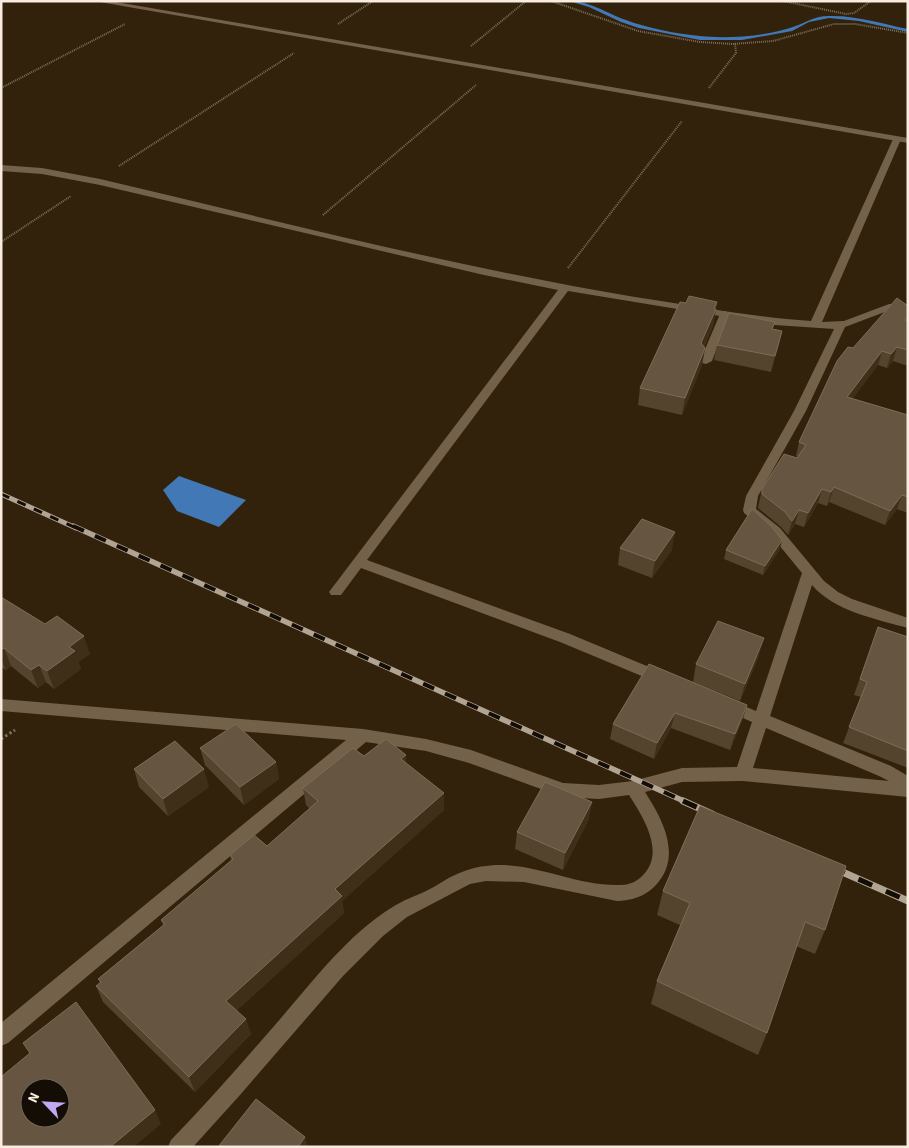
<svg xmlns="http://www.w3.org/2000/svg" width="909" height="1148" font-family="'Source Sans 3',sans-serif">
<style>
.water{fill:#4178b5}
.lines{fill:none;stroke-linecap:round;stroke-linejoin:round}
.stream{fill:#4178b5;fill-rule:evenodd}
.path-far1{stroke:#7d6f5c;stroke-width:2;stroke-dasharray:1 1;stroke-linecap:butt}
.path{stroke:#7d6f5c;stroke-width:3;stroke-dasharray:2.5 2.5;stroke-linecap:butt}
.service{fill:#74614a;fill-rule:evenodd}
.minor{fill:#74614a;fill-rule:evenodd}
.tertiary{fill:#74614a;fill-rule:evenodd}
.rail-far2-casing{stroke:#b1a493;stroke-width:5}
.rail-far1-casing{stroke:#b1a493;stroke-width:5.5}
.rail-casing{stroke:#b1a493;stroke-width:7}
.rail-far2{stroke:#140d05;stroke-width:3;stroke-dasharray:9;stroke-linecap:butt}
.rail-far1{stroke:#140d05;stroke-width:4;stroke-dasharray:12;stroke-linecap:butt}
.rail{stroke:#140d05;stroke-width:5;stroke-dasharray:15;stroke-linecap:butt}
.wall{fill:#54432d}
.shaded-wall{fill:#3f2e18}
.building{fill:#665540;stroke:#7c6d59;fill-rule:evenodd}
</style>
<rect width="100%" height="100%" fill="#32220c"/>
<!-- water -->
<path class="water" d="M179,476L246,500L219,527L177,511L163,490Z"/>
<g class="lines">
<!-- stream -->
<path class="stream" d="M569,1C590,1 606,13 626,20C647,28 677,34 700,36C726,39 765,36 790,28C804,24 813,16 829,16C855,15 883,24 908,29V32L859,21L829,18L809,22L792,31L742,40H700L639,28L621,22L589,7Z"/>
<!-- path-far1 -->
<path class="path-far1" d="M551,1L638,31L700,42L732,44L773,41L834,24H855L908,33
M783,1L846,14L854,13L871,1
M338,24L373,1
M471,46L526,1
M1,88L125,24
M709,88L736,53L735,43
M119,166L294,53
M323,215L476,85
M1,242L71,196
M568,268L682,121"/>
<!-- path -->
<path class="path" d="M1,739L15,730"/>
<!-- service -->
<path class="service" d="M725,311L730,314L712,361L706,364L702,363L700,361L720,314Z"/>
<!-- minor -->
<path class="minor" d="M894,137L901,139L822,322L844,321L889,304H908V310H890L845,327L806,411L758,496L756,509L780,528L824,581L838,592L852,599L908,618V628C876,619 834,611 812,585L770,716L891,766L908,776V797L743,781L682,782L645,792C663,820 683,857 655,886C646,896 630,901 617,901L524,882L486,881L470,884L407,917L383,936L343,976L240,1095L193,1147H168L171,1140C207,1103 241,1064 275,1025C310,985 345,937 391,908C403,900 416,896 428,890C440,884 450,876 462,872C518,850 566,887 621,885C630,885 638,881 644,874C665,851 643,817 629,795L599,799L563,797L469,763L426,751L366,742L8,1043L1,1046V1023L346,740L1,711V699L363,729L426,739L471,750L563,783L599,785L633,781L682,768L737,767L752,722L722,709L719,705L722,701L727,699L756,711L802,573L770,534L744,513L743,510L746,496L794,411L834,329L775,325L568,291L367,560L570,634L666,674L669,678L666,682L661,684L560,642L361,568L341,595H331L329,592L558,290L484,275L100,185L42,174L1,171V165L42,168L100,179C278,221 455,267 635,297C694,306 752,317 811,321ZM766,728L879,776L889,781L753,768Z"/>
<!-- tertiary -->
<path class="tertiary" d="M94,1H110L908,138V143Z"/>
<!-- rail-far2 casing -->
<g class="rail-far2-casing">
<path id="rail-far2" d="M1,494L76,528"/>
</g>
<!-- rail-far1 casing -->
<g class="rail-far1-casing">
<path id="rail-far1" d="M73,526L686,802"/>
</g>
<!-- rail casing -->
<g class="rail-casing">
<path id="rail" d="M683,801L712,814
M831,867L908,901"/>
</g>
<!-- rail-far2 -->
<use href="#rail-far2" class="rail-far2"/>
<!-- rail-far1 -->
<use href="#rail-far1" class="rail-far1"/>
<!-- rail -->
<use href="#rail" class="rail"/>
</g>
<!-- wall -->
<path class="wall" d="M717,302L713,326L704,347L705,348L702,365L682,415L638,405L640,388Z
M908,306V366L893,361L887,368L878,365L852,399L908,415V513L897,509L885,525L829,502L827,506L818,503L804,527L795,524L788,535L781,527L758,508L762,489L797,458L798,457L796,456L799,442L853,348Z
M773,329L782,331L771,372L714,360L717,345Z
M620,548L672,550L652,578L618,565Z
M780,549L763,575L724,559L726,550Z
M1,597L90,654L78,662L81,669L54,689L46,682L38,688L11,666L6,670L1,667Z
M878,627L908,637V768L843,743L861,697L854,695Z
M759,656L740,701L693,682L696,664Z
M649,664L747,705L742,721L730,750L671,728L654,759L610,739L613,724Z
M200,748L276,762L279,779L244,805L205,765Z
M364,756L406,763L444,810L342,901L344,913L237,1010L251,1034L195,1092L103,1002L96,986L100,983L98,979L163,925L161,920L231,861L230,855L267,846L310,809L306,805L303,788Z
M134,769L209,787L168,816L139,787Z
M700,806L825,930L815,954L796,946L767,1033L758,1055L651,1004L657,981L680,925L657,915L663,891Z
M589,819L563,870L515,849L517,832Z"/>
<!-- shaded-wall -->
<path class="shaded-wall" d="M717,302L713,326L698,360L701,343Z
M782,331L779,346L771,372L775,356Z
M897,347L893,361L887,368L891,354Z
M705,348L702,365L682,415L685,398Z
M882,351L878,365L843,412L847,397Z
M834,487L829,502L827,506L831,492Z
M822,489L818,503L804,527L808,513Z
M902,495L897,509L885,525L890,511Z
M799,510L795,524L788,535L792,521Z
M675,532L672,550L652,578L655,561Z
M782,540L780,549L763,575L765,566Z
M84,636L90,654L78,662L81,669L54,689L47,671L69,647Z
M764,638L759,656L740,701L745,684Z
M4,648L11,666L6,670L1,659V650Z
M39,665L46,682L38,688L31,670Z
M747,705L742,721L730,750L735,734Z
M675,713L671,728L654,759L657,743Z
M406,755L407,773L401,759Z
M276,762L279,779L244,805L240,787Z
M204,769L209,787L168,816L163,799Z
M444,793V810L342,901L344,913L231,1016L226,1001L335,889Z
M592,802L589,819L563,870L565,853Z
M246,1019L251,1034L195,1092L189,1077Z
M155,1110L161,1124L134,1147H110Z
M305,1137L308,1147H298Z"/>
<!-- building -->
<path class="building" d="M689,296L717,302L714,309H716L701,343L705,348L685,398L640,388L680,302L686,303Z
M897,298L908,306V316L905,320L908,321V350L897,347L891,354L882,351L847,397L908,415V497L902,495L890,511L834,487L831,492L822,489L808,513L799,510L792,521L785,512L762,494V489L784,454L797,458L806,445L799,442L837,361L848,347L853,348Z
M729,313L775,322L772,329L782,331L775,356L717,345Z
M752,509L771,526L782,540L765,566L726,550Z
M642,519L675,532L655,561L620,548Z
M1,597L45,624L57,616L84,636L69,647L75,651L47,671L39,665L31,670L4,648L1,650Z
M718,621L764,638L745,684L696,664Z
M878,627L908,637V751L849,727L867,682L860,679Z
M649,664L747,705L735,734L675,713L657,743L613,724Z
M236,724L276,762L240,787L200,748Z
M386,739L406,755L401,759L444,793L335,889L342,896L226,1001L246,1019L189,1077L96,986L101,982L98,979L165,924L161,920L233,859L230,855L254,835L267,846L318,801L303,788L353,748L364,756Z
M175,741L204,769L163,799L134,769Z
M545,782L592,802L565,853L517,832Z
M700,806L846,866L825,930L805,922L767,1033L657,981L690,903L663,891Z
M76,1002L155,1110L110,1147H1V1077L30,1053L23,1043ZM30,1088H60V1118H30Z
M256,1099L305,1137L298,1147H218Z"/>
<!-- border -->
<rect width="909" height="1148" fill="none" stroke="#f7ecde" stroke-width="5"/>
<!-- north arrow -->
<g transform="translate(45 1103) rotate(295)"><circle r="24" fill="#140d05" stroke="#6f665c"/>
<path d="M0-4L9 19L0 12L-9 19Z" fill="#c2a8f2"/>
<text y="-8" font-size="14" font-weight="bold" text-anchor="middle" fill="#f7ecde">N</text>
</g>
</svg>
